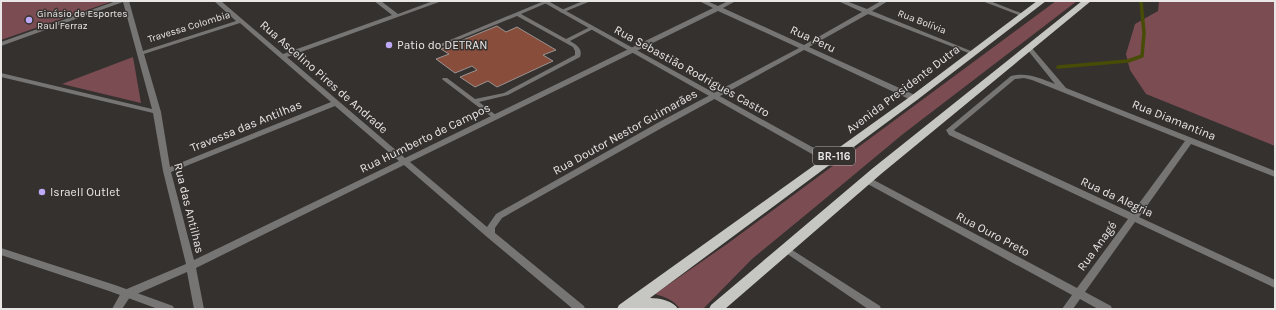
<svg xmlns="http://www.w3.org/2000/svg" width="1276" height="310" font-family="Karla,sans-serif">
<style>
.green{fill:#7b4d52}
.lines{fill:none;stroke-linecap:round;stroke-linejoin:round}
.stream{stroke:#474c07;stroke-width:3.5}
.building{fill:#894d3b;stroke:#999493}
.service{fill:#767573;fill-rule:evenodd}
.minor{fill:#767573;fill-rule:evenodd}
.tertiary{fill:#767573;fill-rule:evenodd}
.trunk{fill:#c6c6c2;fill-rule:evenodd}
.poi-dot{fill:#bda9f5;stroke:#34312f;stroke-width:1.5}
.labels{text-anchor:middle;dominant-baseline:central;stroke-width:3;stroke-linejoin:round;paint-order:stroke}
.far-poi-label{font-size:10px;fill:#e9e7e6;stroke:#34312f;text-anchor:start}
.far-street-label{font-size:10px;fill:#e9e7e6;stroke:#34312f}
.shield{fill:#34312f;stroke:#b3b0af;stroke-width:1}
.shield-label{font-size:11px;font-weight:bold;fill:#e9e7e6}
.street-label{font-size:12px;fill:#e9e7e6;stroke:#34312f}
.poi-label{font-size:12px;fill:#e9e7e6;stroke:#34312f;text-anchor:start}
</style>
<rect width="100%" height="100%" fill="#34312f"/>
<!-- green -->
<path class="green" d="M1,1H113L1,40Z
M1056,1H1077L903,134L820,203L752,259L703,309H680C674,300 665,297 655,294L727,244Z
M1159,1H1275V146L1146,94L1130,70L1126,54L1135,24L1158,11Z
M133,57L141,103L62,84Z"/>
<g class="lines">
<!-- stream -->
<path class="stream" d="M1058,67L1128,61L1142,56L1144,33L1141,1"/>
</g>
<!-- building -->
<path class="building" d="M497,26L506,32L517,27L556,50L543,55L553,61L497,87L488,81L475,87L460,77L477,70L472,66L455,73L436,59L449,54L441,49Z"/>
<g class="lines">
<!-- service -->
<path class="service" d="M544,1L549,2L521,14L566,39L590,27H594L595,28L570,41C577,45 583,49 580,57L508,95L479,102L497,116L498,117L495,119L493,118L443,80L442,79L443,78H447L475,99L504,93L575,55V51L573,47L517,16L443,46L441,47L438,45Z"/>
<!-- minor -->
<path class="minor" d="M116,1H129L143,51L236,21L214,1H221L283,54L392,15L374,1H381L398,14L433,1H442L287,57L405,158L713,8L699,1H707L718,6L728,1H736L723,8L804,45L862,12L838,1H846L867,9L881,1H888L872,11L976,53L975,54H971L868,14L809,47L917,96L918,98L917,100H911L804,50L667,125L502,218L495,228V233L584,306L585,309H573L487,237L404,165L196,268L204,309H194L187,272L130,297L122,309H112L122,291L186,264L163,171L153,113L1,77V73L152,109L123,2L1,46V42ZM718,11L799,48L661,121L496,214L487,227L410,162ZM240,23L331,102L170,167L161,112L144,54ZM335,106L399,161L194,260L171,172Z
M583,1H591L564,12L562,13L559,11Z
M982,1H990L1026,15L1025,16H1021Z
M1029,46L1031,47L1066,88L1275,171V177L1191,144L1139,217L1275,280V288L1135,222L1085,292L1111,306L1112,309H1098L1080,299L1073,309H1062L1072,295L864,182L863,180L864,178H870L1077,288L1128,219L949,135L946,130L1011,76C1027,72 1040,78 1055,84L1026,48ZM1024,78L1032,80L1185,141L1132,213L955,131L954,130L1015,79Z
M786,246L880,306L881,309H868L783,251L781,249L783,247Z"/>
<!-- tertiary -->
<path class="tertiary" d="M541,1H548L832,158L833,160L829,163L826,162Z
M1,248L115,285L173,306L174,309H158L109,291L1,255Z"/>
<!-- trunk -->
<path class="trunk" d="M1037,1H1046L917,100L650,298C659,298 674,301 678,309H617L619,305L911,96Z
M1082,1H1091L881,174L725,309H709L711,305L873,168Z"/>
</g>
<!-- markers -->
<g class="poi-dot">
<circle cx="29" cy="20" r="4"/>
<circle cx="389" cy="45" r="4"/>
<circle cx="42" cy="192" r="4"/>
</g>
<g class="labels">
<!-- far-poi labels -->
<g class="far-poi-label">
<text x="37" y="14">Ginásio de Esportes<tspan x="37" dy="12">Raul Ferraz</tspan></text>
</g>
<!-- far-street labels -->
<g class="far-street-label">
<text transform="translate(922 22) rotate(21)">Rua Bolívia</text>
<text transform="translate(189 27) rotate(-17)">Travessa Colombia</text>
</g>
<!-- shield labels -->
<rect class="shield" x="813" y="147" width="42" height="18" rx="3"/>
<g class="shield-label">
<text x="834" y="156">BR-116</text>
</g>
<!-- street labels -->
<g class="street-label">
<text transform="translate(813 39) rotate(25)">Rua Peru</text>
<text transform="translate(692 71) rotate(29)">Rua Sebastião Rodrigues Castro</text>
<text transform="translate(324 77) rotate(41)">Rua Ascelino Pires de Andrade</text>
<text transform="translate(903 89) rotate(-37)">Avenida Presidente Dutra</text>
<text transform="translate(1174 120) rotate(22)">Rua Diamantina</text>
<text transform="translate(246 126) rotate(-22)">Travessa das Antilhas</text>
<text transform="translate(625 132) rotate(-29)">Rua Doutor Nestor Guimarães</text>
<text transform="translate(425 138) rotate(-26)">Rua Humberto de Campos</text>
<text transform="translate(1117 197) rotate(25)">Rua da Alegria</text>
<text transform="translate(189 208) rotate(76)">Rua das Antilhas</text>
<text transform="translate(993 234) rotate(28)">Rua Ouro Preto</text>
<text transform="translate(1097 246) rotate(-54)">Rua Anagé</text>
</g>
<!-- poi labels -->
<g class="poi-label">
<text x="397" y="45">Patio do DETRAN</text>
<text x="50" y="192">Israell Outlet</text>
</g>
</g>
<!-- border -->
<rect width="1276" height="310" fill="none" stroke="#e9e7e6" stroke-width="4"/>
</svg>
